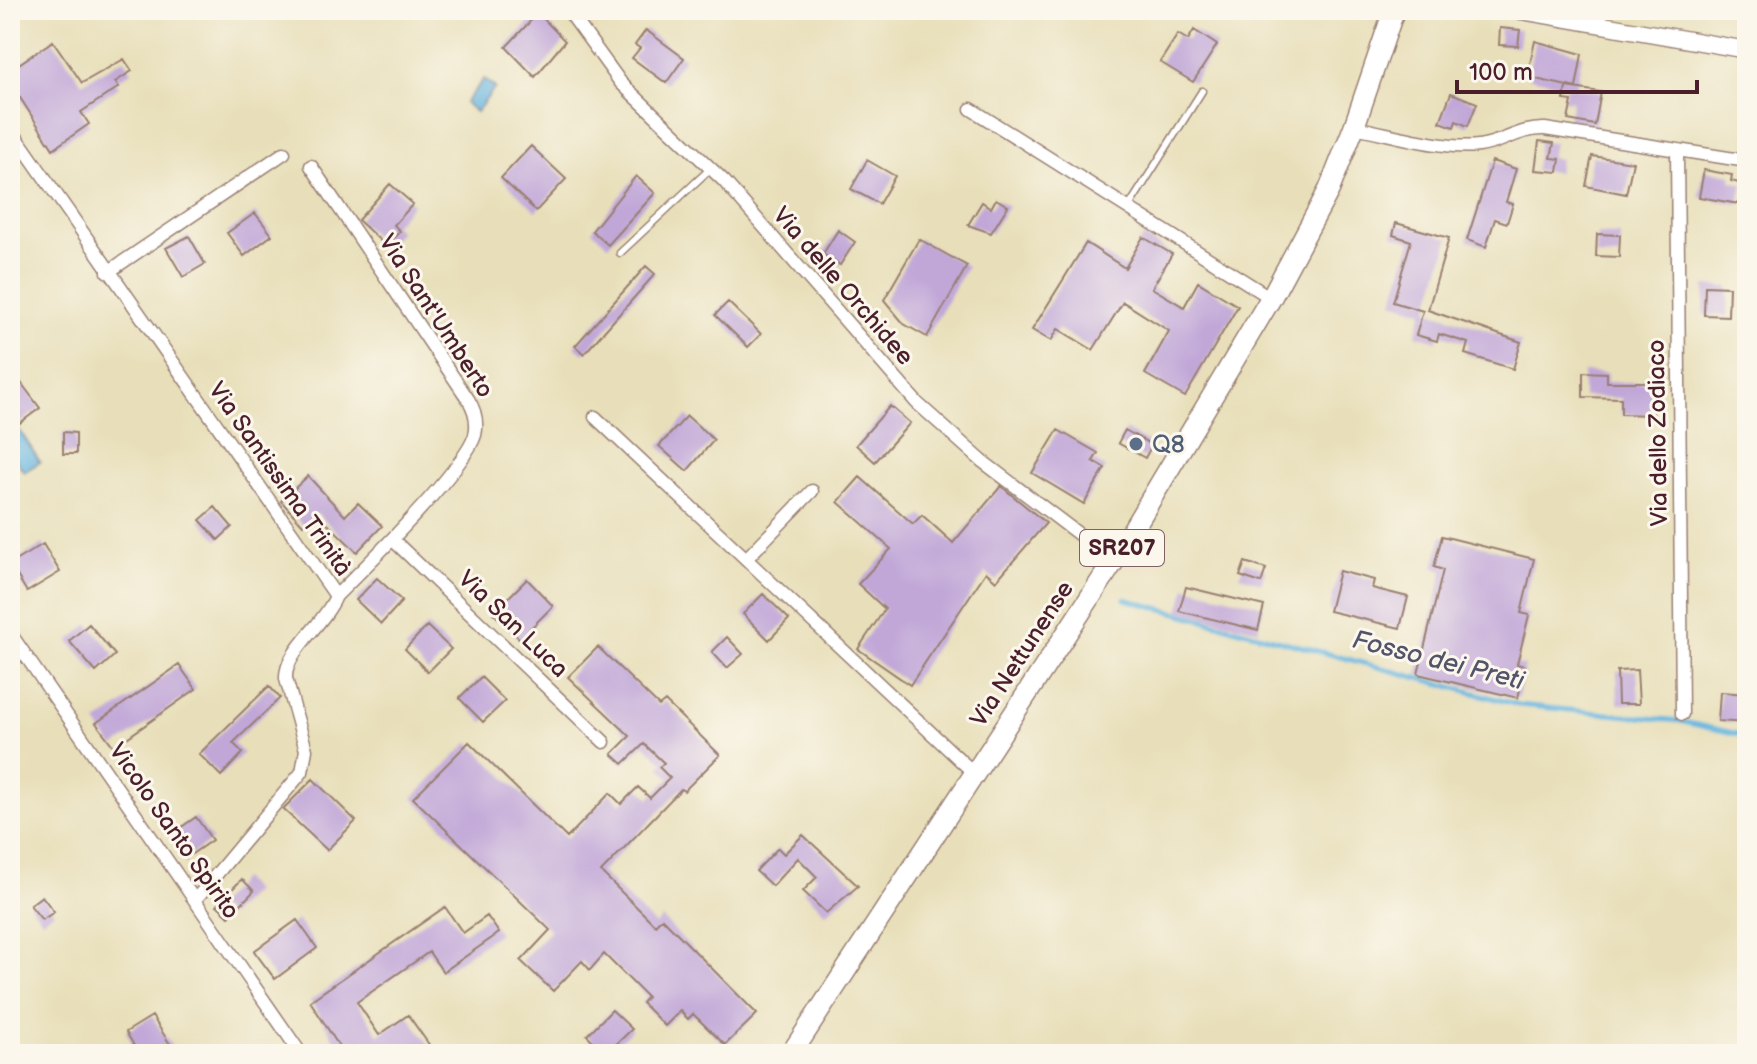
<svg xmlns="http://www.w3.org/2000/svg" width="1757" height="1064" font-family="'Balsamiq Sans',sans-serif">
<style>
.water{fill:#63b4de;stroke:#566a84;stroke-width:2}
.lines{fill:none;stroke-linecap:round;stroke-linejoin:round}
.stream{stroke:#63b4de;stroke-width:5}
.building{fill:#c1a7d8}
.service-casing{stroke:#997f72;stroke-width:9}
.minor-casing{stroke:#997f72;stroke-width:15}
.tertiary-casing{stroke:#997f72;stroke-width:19}
.primary-casing{stroke:#997f72;stroke-width:23}
.service{stroke:#fff;stroke-width:6}
.minor{stroke:#fff;stroke-width:12}
.tertiary{stroke:#fff;stroke-width:16}
.primary{stroke:#fff;stroke-width:20}
.service-dot{fill:#5c6f8a;stroke:#fbf7ec;stroke-width:3}
.labels{text-anchor:middle;dominant-baseline:central;stroke-width:6;stroke-linejoin:round;paint-order:stroke}
.shield{fill:#fbf7ec;stroke:#7f6065;stroke-width:2}
.shield-label{font-size:22px;font-weight:bold;fill:#4a1f2b}
.street-label{font-size:24px;fill:#4a1f2b;stroke:#fbf7ec}
.service-label{font-size:24px;fill:#4e5e75;stroke:#fbf7ec;text-anchor:start}
.water-label{font-size:26px;font-style:italic;fill:#53536a;stroke:#fbf7ec}
</style>
<rect width="100%" height="100%" fill="#fbf7ec"/>
<filter id="ink" filterUnits="userSpaceOnUse"><feTurbulence type="fractalNoise" baseFrequency=".0125" numOctaves="2"/><feDisplacementMap in="SourceGraphic" scale="16" xChannelSelector="R" yChannelSelector="G"/><feConvolveMatrix kernelMatrix="1 2 1 2 8 2 1 2 1" color-interpolation-filters="sRGB"/></filter>
<filter id="wash" filterUnits="userSpaceOnUse"><feTurbulence type="fractalNoise" baseFrequency=".006" numOctaves="4" result="noise"/><feDisplacementMap in="SourceGraphic" scale="32" xChannelSelector="R" yChannelSelector="G"/><feGaussianBlur stdDeviation="1.8" result="paint"/><feColorMatrix in="noise" values="0 0 0 0 0 0 0 0 0 0 0 0 0 0 0 0 0 1.4 0 .05"/><feComposite in="paint" operator="in"/></filter>
<g filter="url(#wash)">
<rect width="100%" height="100%" fill="#e8dfba"/>
<!-- water -->
<path class="water" d="M484,79L495,88L476,112L465,103Z
M20,431L40,462L24,472L10,450V437Z"/>
<g class="lines">
<!-- stream -->
<path class="stream" d="M1125,599L1519,705L1679,721L1747,736"/>
</g>
<g id="blocks">
<!-- building -->
<path class="building" d="M538,13L565,41L535,77L506,47Z
M1500,28L1520,30L1518,46L1499,45Z
M646,30L684,58L666,83L632,58L640,48L635,45Z
M1194,30L1217,45L1193,82L1160,62L1178,34L1188,40Z
M53,41L82,83L124,59L132,71L115,82L119,87L81,112L89,124L53,149L10,82V70Z
M1535,41L1582,54L1576,88L1527,77Z
M1566,87L1601,92L1595,125L1568,120L1572,101L1564,100Z
M1451,93L1477,103L1468,126L1456,121L1454,127L1440,122Z
M1539,141L1554,143L1551,158L1560,159L1558,172L1535,170Z
M531,146L566,179L536,211L501,178Z
M1592,156L1633,162L1626,194L1586,186Z
M867,160L895,176L879,204L851,189Z
M1492,161L1516,169L1506,202L1513,204L1507,223L1495,219L1486,247L1467,240Z
M1704,170L1732,175L1731,181L1743,184L1739,204L1699,197Z
M636,176L655,193L608,245L592,231Z
M390,184L413,204L394,225L400,231L386,246L358,220Z
M996,199L1008,206L991,233L968,225L982,202L991,208Z
M255,213L272,235L244,256L227,233Z
M1396,223L1449,238L1428,310L1521,342L1513,369L1465,354L1468,343L1439,334L1437,341L1416,335L1423,311L1393,302L1411,241L1393,235Z
M838,230L855,242L840,265L823,254Z
M1597,234L1620,235L1619,257L1596,256Z
M189,236L205,264L183,277L166,248Z
M1143,237L1172,254L1152,288L1184,307L1198,282L1238,306L1185,397L1145,374L1169,331L1123,302L1093,350L1058,329L1051,341L1032,330L1086,243L1125,268Z
M919,239L967,266L927,337L904,324L884,300Z
M646,266L655,274L584,354L575,346Z
M1705,286L1729,287L1728,316L1704,315Z
M728,302L761,334L748,347L715,315Z
M10,368L40,408L16,426L10,419Z
M1583,372L1607,373V382H1654L1653,415L1621,414V398L1583,397Z
M890,406L910,423L875,462L856,445Z
M687,416L714,440L687,471L659,446Z
M1058,430L1098,453L1093,461L1105,468L1084,504L1032,473Z
M1125,430L1152,445L1145,458L1118,443Z
M63,432L76,433V454H63Z
M308,476L345,516L358,503L382,526L357,552L317,513L303,525L281,501Z
M860,477L913,524L922,515L953,543L1001,486L1046,523L996,581L986,572L910,685L858,649L885,609L858,584L891,549L838,502Z
M215,507L232,527L218,540L200,520Z
M1442,536L1534,559L1521,613L1529,615L1517,664L1525,666L1518,698L1418,674L1443,570L1434,567Z
M43,544L60,572L27,592L10,564Z
M1245,562L1266,569L1261,583L1240,576Z
M1339,571L1374,580L1372,588L1408,597L1400,628L1329,611Z
M377,578L402,601L381,624L356,600Z
M527,579L553,606L520,639L493,613Z
M1186,587L1264,606L1258,630L1179,611Z
M763,594L789,619L769,640L743,614Z
M89,624L115,655L96,672L69,641Z
M427,626L451,649L428,672L405,649Z
M727,637L743,654L727,668L712,652Z
M598,647L659,706L665,701L720,755L684,791L681,789L601,872L655,925L662,918L757,1014L725,1045L693,1014L688,1019L680,1011L665,1026L642,1003L647,997L604,954L590,970L582,961L553,991L521,961L550,930L413,798L469,742L567,838L610,793L621,804L638,787L650,798L670,778L659,767L664,763L644,744L623,764L612,754L630,736L568,677Z
M179,665L196,689L114,747L96,723Z
M1637,670L1639,704H1618L1617,671Z
M481,677L505,701L483,722L459,698Z
M269,686L280,698L233,743L243,753L221,776L199,754Z
M1720,692L1747,694V723L1718,721Z
M313,779L356,821L327,850L283,809Z
M196,817L212,840L186,858L170,835Z
M803,835L858,886L826,913L803,891L817,877L798,858L772,886L756,871L778,848L784,854Z
M242,879L254,891L229,916L217,905Z
M42,896L54,912L42,920L30,905Z
M445,907L463,933L487,916L499,933L443,972L429,952L357,1002L379,1035L408,1015L430,1046L418,1054H344L310,1001Z
M297,920L317,948L275,979L254,951Z
M612,1010L632,1029L606,1054L587,1035Z
M152,1016L173,1049L165,1054H139L126,1032Z"/>
</g>
</g>
<g filter="url(#ink)">
<use href="#blocks" fill-opacity="0" stroke="#997f72" stroke-width="2"/>
<g class="lines">
<!-- service casing -->
<g class="service-casing">
<path id="service" d="M1128,208L1202,91
M620,253L711,168"/>
</g>
<!-- minor casing -->
<g class="minor-casing">
<path id="minor" d="M568,10L621,83L724,181L917,403L982,461L1114,561
M971,109L1271,298
M1354,127C1391,134 1443,150 1479,146C1503,143 1520,128 1545,129L1747,161
M10,128L336,596C324,625 284,652 286,679L306,750L302,772L195,900
M1677,151L1682,714
M311,166L468,399C475,410 478,422 475,435C465,469 365,567 336,596
M108,272L284,153
M595,417L975,774
M392,539L604,742
M746,559L812,491
M10,633L301,1054"/>
</g>
<!-- tertiary casing -->
<g class="tertiary-casing">
<path id="tertiary" d="M1516,10L1747,50"/>
</g>
<!-- primary casing -->
<g class="primary-casing">
<path id="primary" d="M791,1054L1114,561L1271,298L1329,190L1354,127L1394,10"/>
</g>
<!-- service -->
<use href="#service" class="service"/>
<!-- minor -->
<use href="#minor" class="minor"/>
<!-- tertiary -->
<use href="#tertiary" class="tertiary"/>
<!-- primary -->
<use href="#primary" class="primary"/>
</g>
</g>
<!-- markers -->
<circle class="service-dot" cx="1136" cy="444" r="8"/>
<g class="labels">
<!-- shield labels -->
<rect class="shield" x="1080" y="530" width="84" height="36" rx="6"/>
<g class="shield-label">
<text x="1122" y="548">SR207</text>
</g>
<!-- street labels -->
<g class="street-label">
<text transform="translate(843 286) rotate(49)">Via delle Orchidee</text>
<text transform="translate(436 316) rotate(57)">Via Sant'Umberto</text>
<text transform="translate(1658 433) rotate(-91)">Via dello Zodiaco</text>
<text transform="translate(280 479) rotate(55)">Via Santissima Trinità</text>
<text transform="translate(513 624) rotate(44)">Via San Luca</text>
<text transform="translate(1022 654) rotate(-57)">Via Nettunense</text>
<text transform="translate(174 831) rotate(55)">Vicolo Santo Spirito</text>
</g>
<!-- service labels -->
<g class="service-label">
<text x="1152" y="444">Q8</text>
</g>
<!-- water labels -->
<g class="water-label">
<text transform="translate(1438 661) rotate(14)">Fosso dei Preti</text>
</g>
</g>
<!-- margin -->
<rect width="1757" height="1064" fill="none" stroke="#fbf7ec" stroke-width="40"/>
<!-- scale -->
<path d="M1457 80v12h240v-12" fill="none" stroke="#4a1f2b" stroke-width="4"/>
<text x="1469" y="80" font-size="24" fill="#4a1f2b" stroke="#fbf7ec" stroke-width="6" paint-order="stroke">100 m</text>
</svg>
